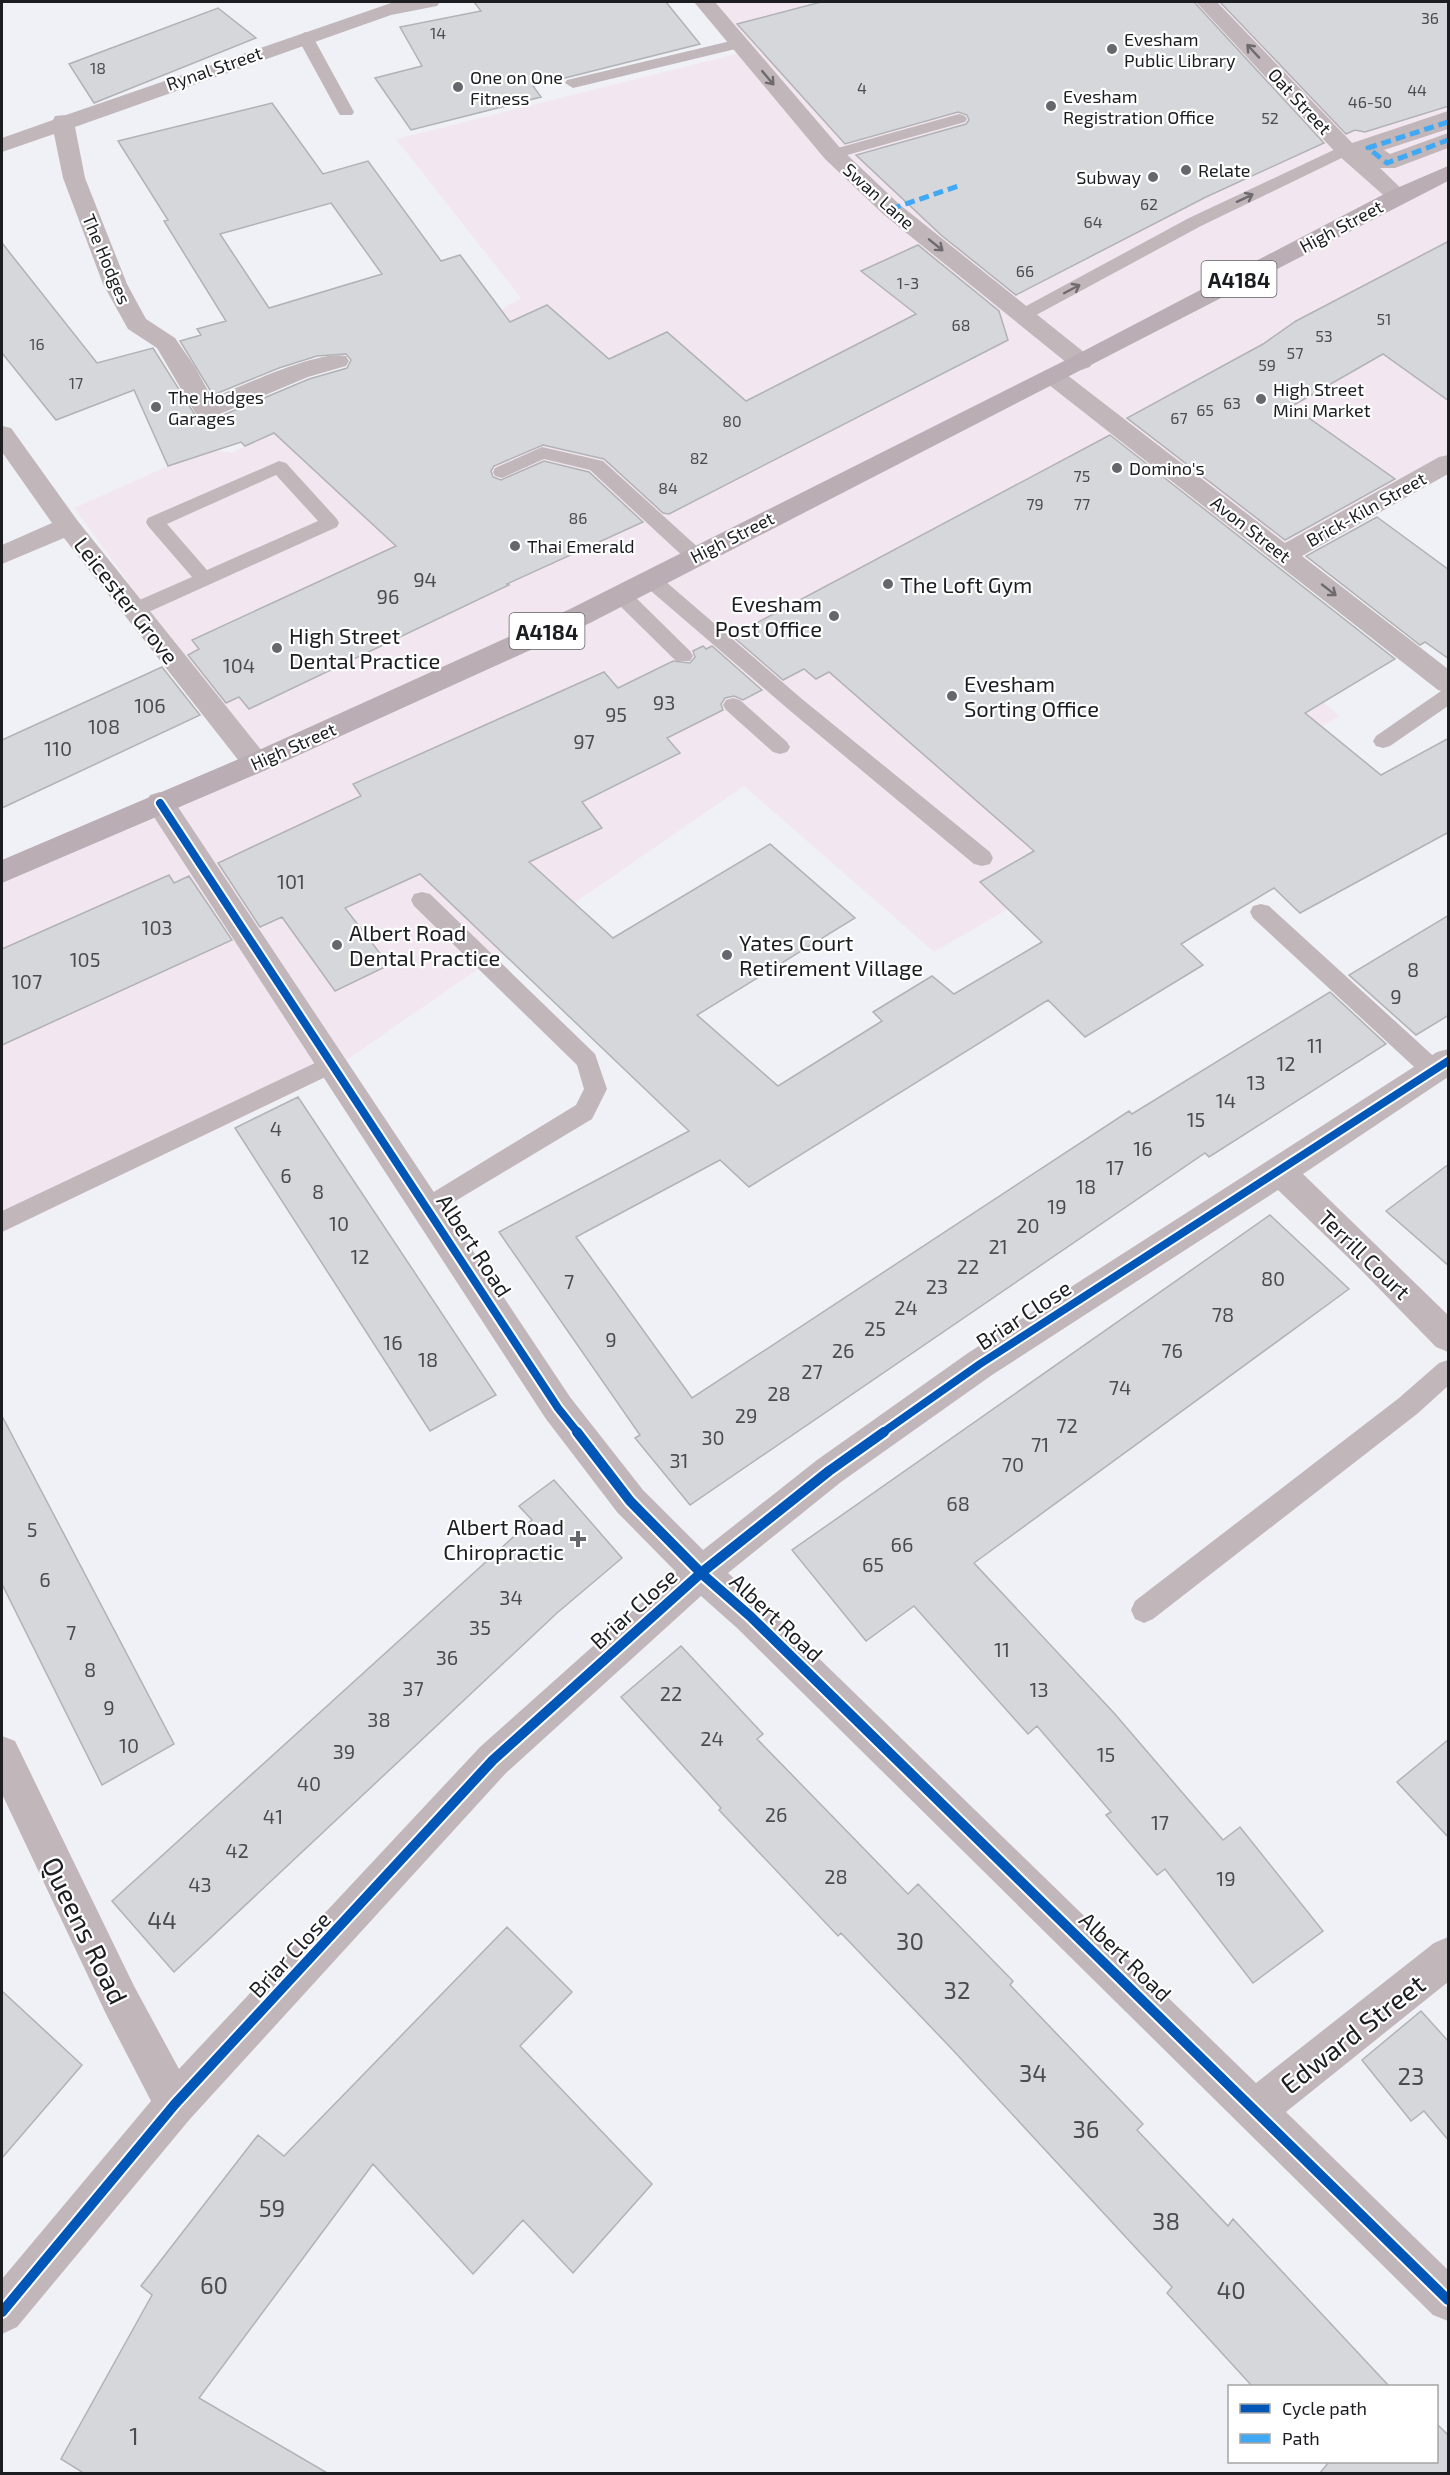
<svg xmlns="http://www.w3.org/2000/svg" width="1450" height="2475" font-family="'Exo 2',sans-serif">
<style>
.commercial{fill:#f2e7f0}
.building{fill:#d6d7db;stroke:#b1b2b6;stroke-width:1.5;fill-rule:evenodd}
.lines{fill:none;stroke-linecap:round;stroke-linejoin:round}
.lane{fill:#c1b6ba;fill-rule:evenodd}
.street{fill:#c1b6ba;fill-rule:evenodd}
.primary{fill:#baadb3;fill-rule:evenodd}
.quiet{stroke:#3fa9f5;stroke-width:5;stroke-dasharray:10 5;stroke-linecap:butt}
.cycleway-far1-casing{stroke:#fff;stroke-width:12}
.cycleway-casing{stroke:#fff;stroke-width:14}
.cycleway-far1{stroke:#0057b8;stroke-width:8}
.cycleway{stroke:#0057b8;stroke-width:10}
.oneway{stroke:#6e6a6e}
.poi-dot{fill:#66676c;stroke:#fff;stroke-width:2}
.labels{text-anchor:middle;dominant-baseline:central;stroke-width:4.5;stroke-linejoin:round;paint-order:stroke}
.far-number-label{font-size:16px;fill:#4c4c50}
.far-poi-label{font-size:18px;fill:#1c1d21;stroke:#fff;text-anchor:start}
.far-street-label{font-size:18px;fill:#1c1d21;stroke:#fff}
.number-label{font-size:20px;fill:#4c4c50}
.shield{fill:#fff;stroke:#606164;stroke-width:1.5}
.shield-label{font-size:21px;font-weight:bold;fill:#1c1d21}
.poi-label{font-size:22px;fill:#1c1d21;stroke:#fff;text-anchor:start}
.street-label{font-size:22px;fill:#1c1d21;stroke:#fff}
.near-number-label{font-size:24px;fill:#4c4c50}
.near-street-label{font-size:27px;fill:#1c1d21;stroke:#fff}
</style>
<rect width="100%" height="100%" fill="#f0f1f6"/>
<!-- commercial -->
<path class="commercial" d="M700,2H1448V459L1278,554L1240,524L1157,567L1340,716L934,952L744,786L329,1072L2,1233V866L255,756L74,508L168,466L212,450L231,453L328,408L521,298L396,139L740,53Z"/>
<!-- building -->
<path class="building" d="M474,2H666L700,44L533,86L541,97L411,130L375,78L422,66L400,27L481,11Z
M821,2H1194L1324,143L1206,197L1016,295L941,235L856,155L966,124L969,120L967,115L958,112L845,144L737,24Z
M1220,2H1449V106L1365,132L1355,130L1346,134Z
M218,8L256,38L94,103L69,64Z
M272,103L323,174L368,161L441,261L460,255L510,322L547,305L609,359L667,332L746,401L916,314L861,271L918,245L999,311L1008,340L669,514L663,513L604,459L543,445L494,466L491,471L493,477L501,480L544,461L589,472L643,522L507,584L509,585L249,709L239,697L226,703L188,655L199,649L192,640L396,546L274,433L245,446L241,442L168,466L134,390L56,420L2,353V243L97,363L153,348L197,418H216L309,379L347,368L351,360L346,354L317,356L279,368L213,395L180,341L201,335L197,329L226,321L164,221L168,220L118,141ZM331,203L382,274L269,308L220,234Z
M1449,241V401L1383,354L1292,406L1395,479L1285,540L1127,418L1263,344L1296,321Z
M1110,435L1395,659L1305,713L1381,775L1449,738V832L1300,913L1274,888L1181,944L1203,965L1085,1037L1048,1000L749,1187L720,1160L576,1237L692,1398L1129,1111L1132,1114L1330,992L1386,1044L1209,1157L1205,1153L690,1505L635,1438L640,1435L499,1232L689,1131L420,874L345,908L389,965L335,991L282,917L260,927L218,863L361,796L353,784L604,672L618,688L673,661L690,663L695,657L693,651L703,646L706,649L712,646L762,690L743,700L734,696L725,698L721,704L723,710L667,738L680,753L582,802L602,828L529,862L613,938L770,844L855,918L697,1015L778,1086L882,1021L873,1012L932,976L954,994L1042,942L980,882L1034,851L829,672L816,679L804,669L783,680L732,636Z
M1377,517L1449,570V659L1425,642L1420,645L1306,556Z
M162,667L200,715L2,808V740Z
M169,875L174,883L189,876L232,940L2,1045V949Z
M1449,915V1015L1416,1035L1349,975Z
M298,1097L496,1395L430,1431L235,1128Z
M1449,1164V1266L1386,1211Z
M1270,1215L1349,1289L974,1563L1114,1713L1223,1840L1240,1827L1323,1931L1253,1983L1165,1869L1157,1875L1106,1815L1111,1812L1037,1726L1028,1734L914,1606L866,1641L792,1550Z
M2,1416L174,1744L102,1785L2,1584Z
M554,1480L622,1558L557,1613L174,1972L112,1901L532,1520L519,1506Z
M681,1646L763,1734L757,1739L908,1894L918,1884L965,1932L1013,1981L1010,1985L1143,2124L1137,2130L1228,2226L1233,2219L1389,2386H1252L1167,2293L1172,2287L950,2047L841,1933L838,1936L719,1810L721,1808L621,1697Z
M1449,1739V1838L1397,1782Z
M507,1927L572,1992L520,2046L652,2184L573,2273L523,2220L473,2274L373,2164L199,2398L329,2474H85L61,2459L152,2295L141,2286L258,2135L284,2156Z
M2,1991L82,2065L2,2158Z
M1421,2011L1449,2042V2141L1424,2111L1411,2121L1362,2060Z
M1437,2424L1449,2436V2474H1319L1329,2462H1437Z"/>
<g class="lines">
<!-- lane -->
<path class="lane" d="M305,32L313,37L354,112L352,115H340L338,112L297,37Z
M739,39L747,44L744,47L573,88L565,83L567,80Z
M1448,111V121L1352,153L1201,226L1027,320H1015L1012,316L1015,312L1189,218L1340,147Z
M959,114L965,116L967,119L965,122L833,159L825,154L827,151Z
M542,447L603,461L702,551L705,556L702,561H688L590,470L544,459L502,478L495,476L493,472L495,468Z
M279,461L286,463L337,519L339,523L337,527L142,615H128L125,610L128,605L192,577L148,526L146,522L148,518ZM276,475L318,521L207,570L167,524Z
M651,573L658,575L802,699L990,852L993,858L990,864L982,866L974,864L788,709L644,585L641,580L644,575Z
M621,588L628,590L690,651L693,656L690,661H676L614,600L611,595L614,590Z
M1448,689V706L1390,746L1383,748L1376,746L1373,741L1376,736L1441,691Z
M733,698L740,700L787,742L790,747L787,752L780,754L773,752L726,710L723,705L726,700Z
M422,892L430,894L595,1054L607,1089L592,1119L427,1218L419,1215L415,1208L419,1201L576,1105L584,1089L577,1065L414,906L411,900L414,894Z
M1261,904L1269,906L1441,1063L1444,1070L1441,1077L1433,1079L1425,1077L1253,918L1250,912L1253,906Z
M332,1055L340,1058L343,1064L340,1070L2,1232V1211Z
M1448,1360V1386L1417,1414L1153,1619L1144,1623L1135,1619L1131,1610L1135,1601L1399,1398L1439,1363Z"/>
<!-- street -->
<path class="street" d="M394,2H440L437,6L391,15L75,127L85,178L127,284L146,319L175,338L195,367L212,398C240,387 319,349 346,356L349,361L346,366L308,377L215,416L206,418L197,416L157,348L128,329L103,284L63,178L54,134L2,152V138L53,120L55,116L66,115Z
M694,2H715L841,149L899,204L1090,357L1093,362L1090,367L1081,370L1072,367L883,214L825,159Z
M1196,2H1217L1357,148L1360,143L1448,115V129L1384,150L1390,154L1448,133V148L1395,168H1380L1409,196L1406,201H1390L1338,155Z
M1053,368L1062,371L1285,543L1439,457L1448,455V474L1302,556L1448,669V693L1438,690L1044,381L1041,376L1044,371Z
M2,426L11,428L77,520L266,756L270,763L266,770L256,773L246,770L64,538L2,564V545L52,523L2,452Z
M160,792L170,795L570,1397L643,1490L703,1550L817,1460L968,1353L1437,1052L1448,1049V1077L1303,1174L1448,1315V1352L1436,1347L1360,1269L1278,1190L992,1375L841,1482L728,1573L763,1604L1256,2083L1434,1943L1448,1937V1982L1286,2112L1448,2270V2321L1433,2315L737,1628L701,1596L506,1773L190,2119L17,2327L2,2334V2279L151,2101L106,2014L2,1794V1736L15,1741L134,1986L179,2069L480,1747L676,1572L617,1512L546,1419L150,811L146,803L150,795Z"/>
<!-- primary -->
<path class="primary" d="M1448,166V181L590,623L266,770L2,883V860L246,756L570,609L1072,357L1390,191Z"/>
<!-- quiet -->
<path class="quiet" d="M1448,122L1368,148L1387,163L1448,140
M891,209L961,185"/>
<!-- cycleway-far1 casing -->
<g class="cycleway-far1-casing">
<path id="cycleway-far1" d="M160,803L558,1408L578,1433
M882,1433L980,1364L1448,1061"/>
</g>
<!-- cycleway casing -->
<g class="cycleway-casing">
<path id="cycleway" d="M577,1432L630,1501L701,1573L750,1616L1448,2300
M2,2312L175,2104L493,1760L701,1573L829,1471L884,1432"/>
</g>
<!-- cycleway-far1 -->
<use href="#cycleway-far1" class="cycleway-far1"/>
<!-- cycleway -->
<use href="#cycleway" class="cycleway"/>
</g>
<!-- one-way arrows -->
<defs><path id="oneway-shaft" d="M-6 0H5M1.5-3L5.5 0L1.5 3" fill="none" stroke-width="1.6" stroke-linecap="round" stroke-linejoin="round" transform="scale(1.5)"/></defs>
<g class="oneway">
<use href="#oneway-shaft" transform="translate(1253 51) rotate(-133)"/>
<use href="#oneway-shaft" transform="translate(768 78) rotate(50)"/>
<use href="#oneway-shaft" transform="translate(1245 198) rotate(-25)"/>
<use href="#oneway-shaft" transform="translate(936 245) rotate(39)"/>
<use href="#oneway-shaft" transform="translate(1072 289) rotate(-28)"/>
<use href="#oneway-shaft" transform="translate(1329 590) rotate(38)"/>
</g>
<!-- markers -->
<g class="poi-dot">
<circle cx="1112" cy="49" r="6"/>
<circle cx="458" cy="87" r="6"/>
<circle cx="1051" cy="106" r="6"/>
<circle cx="1186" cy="170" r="6"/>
<circle cx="1153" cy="177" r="6"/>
<circle cx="1261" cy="399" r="6"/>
<circle cx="156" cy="407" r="6"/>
<circle cx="1117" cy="468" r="6"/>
<circle cx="515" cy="546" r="6"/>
<circle cx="888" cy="584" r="6"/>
<circle cx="834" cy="616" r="6"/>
<circle cx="277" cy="648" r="6"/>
<circle cx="952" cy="696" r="6"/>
<circle cx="337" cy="945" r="6"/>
<circle cx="727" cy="955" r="6"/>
<path d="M575 1530h6v6h6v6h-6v6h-6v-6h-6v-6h6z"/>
</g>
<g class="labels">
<!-- far-number labels -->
<g class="far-number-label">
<text x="1430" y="17">36</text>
<text x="438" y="32">14</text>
<text x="98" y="67">18</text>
<text x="862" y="87">4</text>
<text x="1417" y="89">44</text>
<text x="1370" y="101">46-50</text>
<text x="1270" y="117">52</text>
<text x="1149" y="203">62</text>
<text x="1093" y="221">64</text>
<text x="1025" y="270">66</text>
<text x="908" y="282">1-3</text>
<text x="1384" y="318">51</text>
<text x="961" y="324">68</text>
<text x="1324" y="335">53</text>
<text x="37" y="343">16</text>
<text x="1295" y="352">57</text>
<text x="1267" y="364">59</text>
<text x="76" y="382">17</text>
<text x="1232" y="402">63</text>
<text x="1205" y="409">65</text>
<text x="1179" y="417">67</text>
<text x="732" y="420">80</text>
<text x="699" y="457">82</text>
<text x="1082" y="475">75</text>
<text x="668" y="487">84</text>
<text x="1035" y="503">79</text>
<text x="1082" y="503">77</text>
<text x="578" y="517">86</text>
</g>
<!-- far-poi labels -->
<g class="far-poi-label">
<text x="1124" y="39">Evesham<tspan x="1124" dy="21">Public Library</tspan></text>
<text x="470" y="77">One on One<tspan x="470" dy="21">Fitness</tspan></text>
<text x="1063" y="96">Evesham<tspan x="1063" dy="21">Registration Office</tspan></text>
<text x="1198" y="170">Relate</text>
<text x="1141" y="177" text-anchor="end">Subway</text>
<text x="1273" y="389">High Street<tspan x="1273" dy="21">Mini Market</tspan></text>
<text x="168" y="397">The Hodges<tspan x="168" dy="21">Garages</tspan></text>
<text x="1129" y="468">Domino's</text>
<text x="527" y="546">Thai Emerald</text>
</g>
<!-- far-street labels -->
<g class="far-street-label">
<text transform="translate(214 68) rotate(-19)">Rynal Street</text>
<text transform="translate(1300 101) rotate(47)">Oat Street</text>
<text transform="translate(879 196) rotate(42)">Swan Lane</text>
<text transform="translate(1341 226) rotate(-28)">High Street</text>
<text transform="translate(107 259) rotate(67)">The Hodges</text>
<text transform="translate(1366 509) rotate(-29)">Brick-Kiln Street</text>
<text transform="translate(1251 529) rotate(38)">Avon Street</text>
<text transform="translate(732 537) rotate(-27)">High Street</text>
<text transform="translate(293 746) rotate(-24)">High Street</text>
</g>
<!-- number labels -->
<g class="number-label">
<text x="425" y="579">94</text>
<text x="388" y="596">96</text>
<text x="239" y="665">104</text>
<text x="664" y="702">93</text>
<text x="150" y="705">106</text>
<text x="616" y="714">95</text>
<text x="104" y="726">108</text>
<text x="584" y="741">97</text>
<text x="58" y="748">110</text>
<text x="291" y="881">101</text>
<text x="157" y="927">103</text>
<text x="85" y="959">105</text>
<text x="1413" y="969">8</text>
<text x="27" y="981">107</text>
<text x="1396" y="996">9</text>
<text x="1315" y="1045">11</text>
<text x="1286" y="1063">12</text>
<text x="1256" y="1082">13</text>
<text x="1226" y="1100">14</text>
<text x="1196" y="1119">15</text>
<text x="276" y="1128">4</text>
<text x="1143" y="1148">16</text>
<text x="1115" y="1167">17</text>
<text x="286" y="1175">6</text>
<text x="1086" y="1186">18</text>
<text x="318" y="1191">8</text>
<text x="1057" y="1206">19</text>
<text x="339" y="1223">10</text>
<text x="1028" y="1225">20</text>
<text x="998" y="1246">21</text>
<text x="360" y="1256">12</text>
<text x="968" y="1266">22</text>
<text x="1273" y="1278">80</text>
<text x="569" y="1281">7</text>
<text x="937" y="1286">23</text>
<text x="906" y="1307">24</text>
<text x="1223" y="1314">78</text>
<text x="875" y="1328">25</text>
<text x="611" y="1339">9</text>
<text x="393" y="1342">16</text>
<text x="843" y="1350">26</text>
<text x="1172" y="1350">76</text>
<text x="428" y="1359">18</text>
<text x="812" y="1371">27</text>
<text x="1120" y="1387">74</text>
<text x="779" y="1393">28</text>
<text x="746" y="1415">29</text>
<text x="1067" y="1425">72</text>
<text x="713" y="1437">30</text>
<text x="1040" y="1444">71</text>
<text x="679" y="1460">31</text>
<text x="1013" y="1464">70</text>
<text x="958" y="1503">68</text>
<text x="32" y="1529">5</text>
<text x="902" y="1544">66</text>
<text x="873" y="1564">65</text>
<text x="45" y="1579">6</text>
<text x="511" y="1597">34</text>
<text x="480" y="1627">35</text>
<text x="71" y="1632">7</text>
<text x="1002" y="1649">11</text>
<text x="447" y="1657">36</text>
<text x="90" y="1669">8</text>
<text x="413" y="1688">37</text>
<text x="1039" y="1689">13</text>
<text x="671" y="1693">22</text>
<text x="109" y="1707">9</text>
<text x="379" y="1719">38</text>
<text x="712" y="1738">24</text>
<text x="129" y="1745">10</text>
<text x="344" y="1751">39</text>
<text x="1106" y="1754">15</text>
<text x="309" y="1783">40</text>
<text x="776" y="1814">26</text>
<text x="273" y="1816">41</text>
<text x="1160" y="1822">17</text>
<text x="237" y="1850">42</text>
<text x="836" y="1876">28</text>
<text x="1226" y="1878">19</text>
<text x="200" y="1884">43</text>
</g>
<!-- shield labels -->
<g class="shield">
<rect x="1201.5" y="261" width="75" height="36" rx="4.5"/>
<rect x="509.5" y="613" width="75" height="36" rx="4.5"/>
</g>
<g class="shield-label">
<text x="1239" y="279">A4184</text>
<text x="547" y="631">A4184</text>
</g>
<!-- poi labels -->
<g class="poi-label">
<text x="900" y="584">The Loft Gym</text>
<text x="822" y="603" text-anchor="end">Evesham<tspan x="822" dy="25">Post Office</tspan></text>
<text x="289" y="635">High Street<tspan x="289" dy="25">Dental Practice</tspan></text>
<text x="964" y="683">Evesham<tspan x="964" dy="25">Sorting Office</tspan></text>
<text x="349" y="932">Albert Road<tspan x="349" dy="25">Dental Practice</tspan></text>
<text x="739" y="942">Yates Court<tspan x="739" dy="25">Retirement Village</tspan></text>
<text x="564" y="1526" text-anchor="end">Albert Road<tspan x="564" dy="25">Chiropractic</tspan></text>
</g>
<!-- street labels -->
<g class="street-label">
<text transform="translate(127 600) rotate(52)">Leicester Grove</text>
<text transform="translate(475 1245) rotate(57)">Albert Road</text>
<text transform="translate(1365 1254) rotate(44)">Terrill Court</text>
<text transform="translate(1023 1314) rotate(-33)">Briar Close</text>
<text transform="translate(633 1608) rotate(-42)">Briar Close</text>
<text transform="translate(777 1617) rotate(43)">Albert Road</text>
<text transform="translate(289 1954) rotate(-47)">Briar Close</text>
<text transform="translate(1126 1956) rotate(44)">Albert Road</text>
</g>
<!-- near-number labels -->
<g class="near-number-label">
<text x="162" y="1919">44</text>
<text x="910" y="1940">30</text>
<text x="957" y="1989">32</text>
<text x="1033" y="2072">34</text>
<text x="1411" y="2075">23</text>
<text x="1086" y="2128">36</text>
<text x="272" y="2207">59</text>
<text x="1166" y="2220">38</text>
<text x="214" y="2284">60</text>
<text x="1231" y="2289">40</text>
<text x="134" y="2435">1</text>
</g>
<!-- near-street labels -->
<g class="near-street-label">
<text transform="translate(86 1930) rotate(64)">Queens Road</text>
<text transform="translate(1352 2033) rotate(-38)">Edward Street</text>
</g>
</g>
<!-- border -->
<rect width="1450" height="2475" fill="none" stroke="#1c1d21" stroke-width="6"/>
<!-- legend -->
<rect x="1228" y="2385" width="210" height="78" fill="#ffffff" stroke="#a4a5a6" stroke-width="1.5"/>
<rect x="1240" y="2404" width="30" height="9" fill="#0057b8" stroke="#a4a5a6" stroke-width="1.5"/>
<text x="1282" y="2415" font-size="18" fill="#1c1d21">Cycle path</text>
<rect x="1240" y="2434" width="30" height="9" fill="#3fa9f5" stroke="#a4a5a6" stroke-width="1.5"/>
<text x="1282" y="2445" font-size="18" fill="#1c1d21">Path</text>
</svg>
